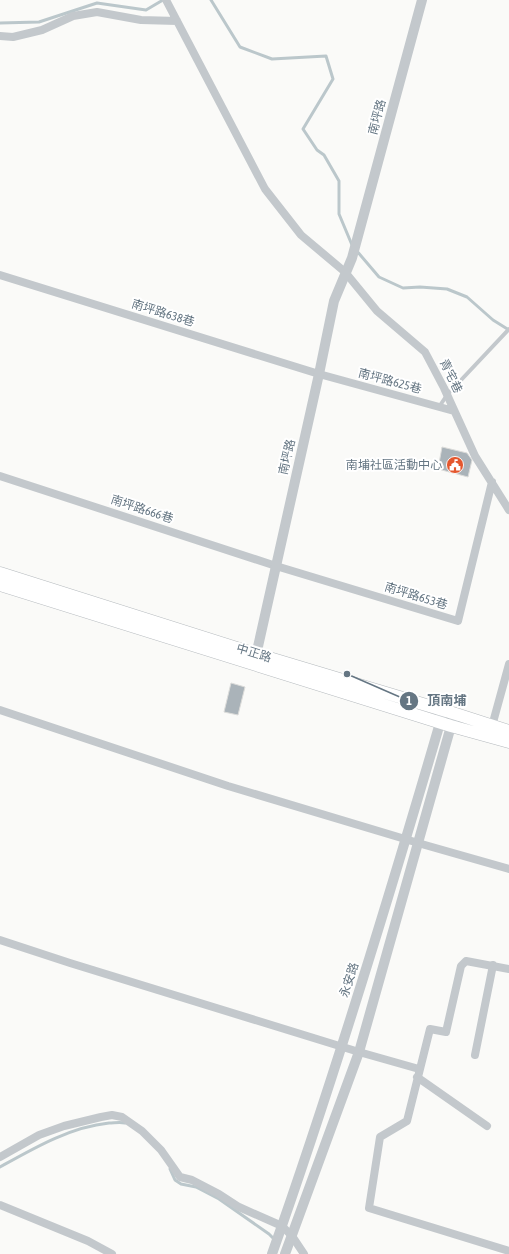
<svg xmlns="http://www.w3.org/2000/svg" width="509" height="1254" font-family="'Asap Condensed','Noto Sans TC',sans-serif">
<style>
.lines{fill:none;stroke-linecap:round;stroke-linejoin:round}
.stream{stroke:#bbc7cb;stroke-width:3}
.building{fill:#aab3b9;stroke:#dcdcda}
.primary-casing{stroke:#b5babe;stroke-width:13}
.service{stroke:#c3c8cc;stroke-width:4}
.minor{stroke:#c3c8cc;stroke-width:8}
.tertiary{stroke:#c3c8cc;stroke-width:10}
.primary{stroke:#fff;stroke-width:12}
.labels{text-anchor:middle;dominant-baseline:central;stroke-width:4;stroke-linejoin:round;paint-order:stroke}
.street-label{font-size:12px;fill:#657683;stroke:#fff}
.poi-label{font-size:12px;fill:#657683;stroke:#fff;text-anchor:end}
.leader{fill:none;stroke:#657683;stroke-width:1.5}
.callout-dot{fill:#657683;stroke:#fff;stroke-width:1.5}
.mark-label{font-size:12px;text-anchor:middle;font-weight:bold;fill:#fff}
.callout-label{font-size:13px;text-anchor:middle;font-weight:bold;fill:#657683;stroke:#fff;stroke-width:4;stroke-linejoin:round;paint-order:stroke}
</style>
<rect width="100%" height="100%" fill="#fafaf8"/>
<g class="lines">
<!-- stream -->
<path class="stream" d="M211,0L240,47L272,59L326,56L333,79L303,129L317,150L324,155L339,181V214L352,245
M0,23L39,22L97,3L146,10L163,0
M356,250L379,277L403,288L420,287L447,289L467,297L493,320L509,330
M0,1167C34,1148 70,1127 109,1123C114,1123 120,1122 125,1123
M170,1169L175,1180L181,1184L196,1187L219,1199L269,1234L275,1240"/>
</g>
<!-- building -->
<path class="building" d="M442,447L467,453L472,460L468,477L438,469Z
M231,683L245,687L238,715L224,712Z"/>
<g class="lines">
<!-- primary casing -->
<g class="primary-casing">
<path id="primary" d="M0,573L256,654L456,714L509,731
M0,585L451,726L509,742"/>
</g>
<!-- service -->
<path class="service" d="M439,407L447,395L509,329"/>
<!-- minor -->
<path class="minor" d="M166,0L265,189L301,235L345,272L377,311L425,352L444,388L475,456L509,510
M0,36L13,37L42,30L73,16L97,12L141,20L177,21
M0,275L319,374L454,411
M0,476L276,566L458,621L492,482
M0,710L228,786L425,845L509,869
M492,726L509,664
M0,940L70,963L359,1052L419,1069
M509,969L466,961L461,966L446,1032L430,1029L407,1121L380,1137L369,1208L509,1251
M475,1055L493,965
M417,1077L487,1126
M0,1157L39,1135L64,1126L101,1117L112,1115L122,1117L142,1131L161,1150L180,1177L192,1180L219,1194L239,1207L282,1226L292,1236L304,1254
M0,1205L88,1241L112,1254"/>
<!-- tertiary -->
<path class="tertiary" d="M255,660L319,374L334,301L352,258L422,0
M272,1254C334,1079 388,901 440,723L442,710
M285,1254L359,1052L451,726L456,714"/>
<!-- primary -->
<use href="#primary" class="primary"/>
</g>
<!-- icons -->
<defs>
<g id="civic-disc" transform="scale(0.9)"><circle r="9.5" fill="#e4572e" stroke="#fff"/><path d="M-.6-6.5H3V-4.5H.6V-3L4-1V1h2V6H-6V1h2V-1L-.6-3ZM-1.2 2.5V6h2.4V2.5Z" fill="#fff"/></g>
</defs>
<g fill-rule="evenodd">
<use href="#civic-disc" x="455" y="465"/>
</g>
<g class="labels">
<!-- street labels -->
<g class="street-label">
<text transform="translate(377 117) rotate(-75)">南坪路</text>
<text transform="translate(163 313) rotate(17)">南坪路638巷</text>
<text transform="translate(451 376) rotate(64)">青宅巷</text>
<text transform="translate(390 381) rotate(15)">南坪路625巷</text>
<text transform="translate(287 457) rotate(-77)">南坪路</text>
<text transform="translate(142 509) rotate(18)">南坪路666巷</text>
<text transform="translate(416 596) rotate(17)">南坪路653巷</text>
<text transform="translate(254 653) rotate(17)">中正路</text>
<text transform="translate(349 980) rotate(-72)">永安路</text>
</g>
<!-- poi labels -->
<g class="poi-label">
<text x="442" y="465">南埔社區活動中心</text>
</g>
</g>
<!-- callouts -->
<path class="leader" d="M347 674L409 701"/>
<g class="callout-dot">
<circle cx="347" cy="674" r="4"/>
<circle cx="409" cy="701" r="10"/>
</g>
<g class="mark-label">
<text x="409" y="705">1</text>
</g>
<g class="callout-label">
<text x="447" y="705">頂南埔</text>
</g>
</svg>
